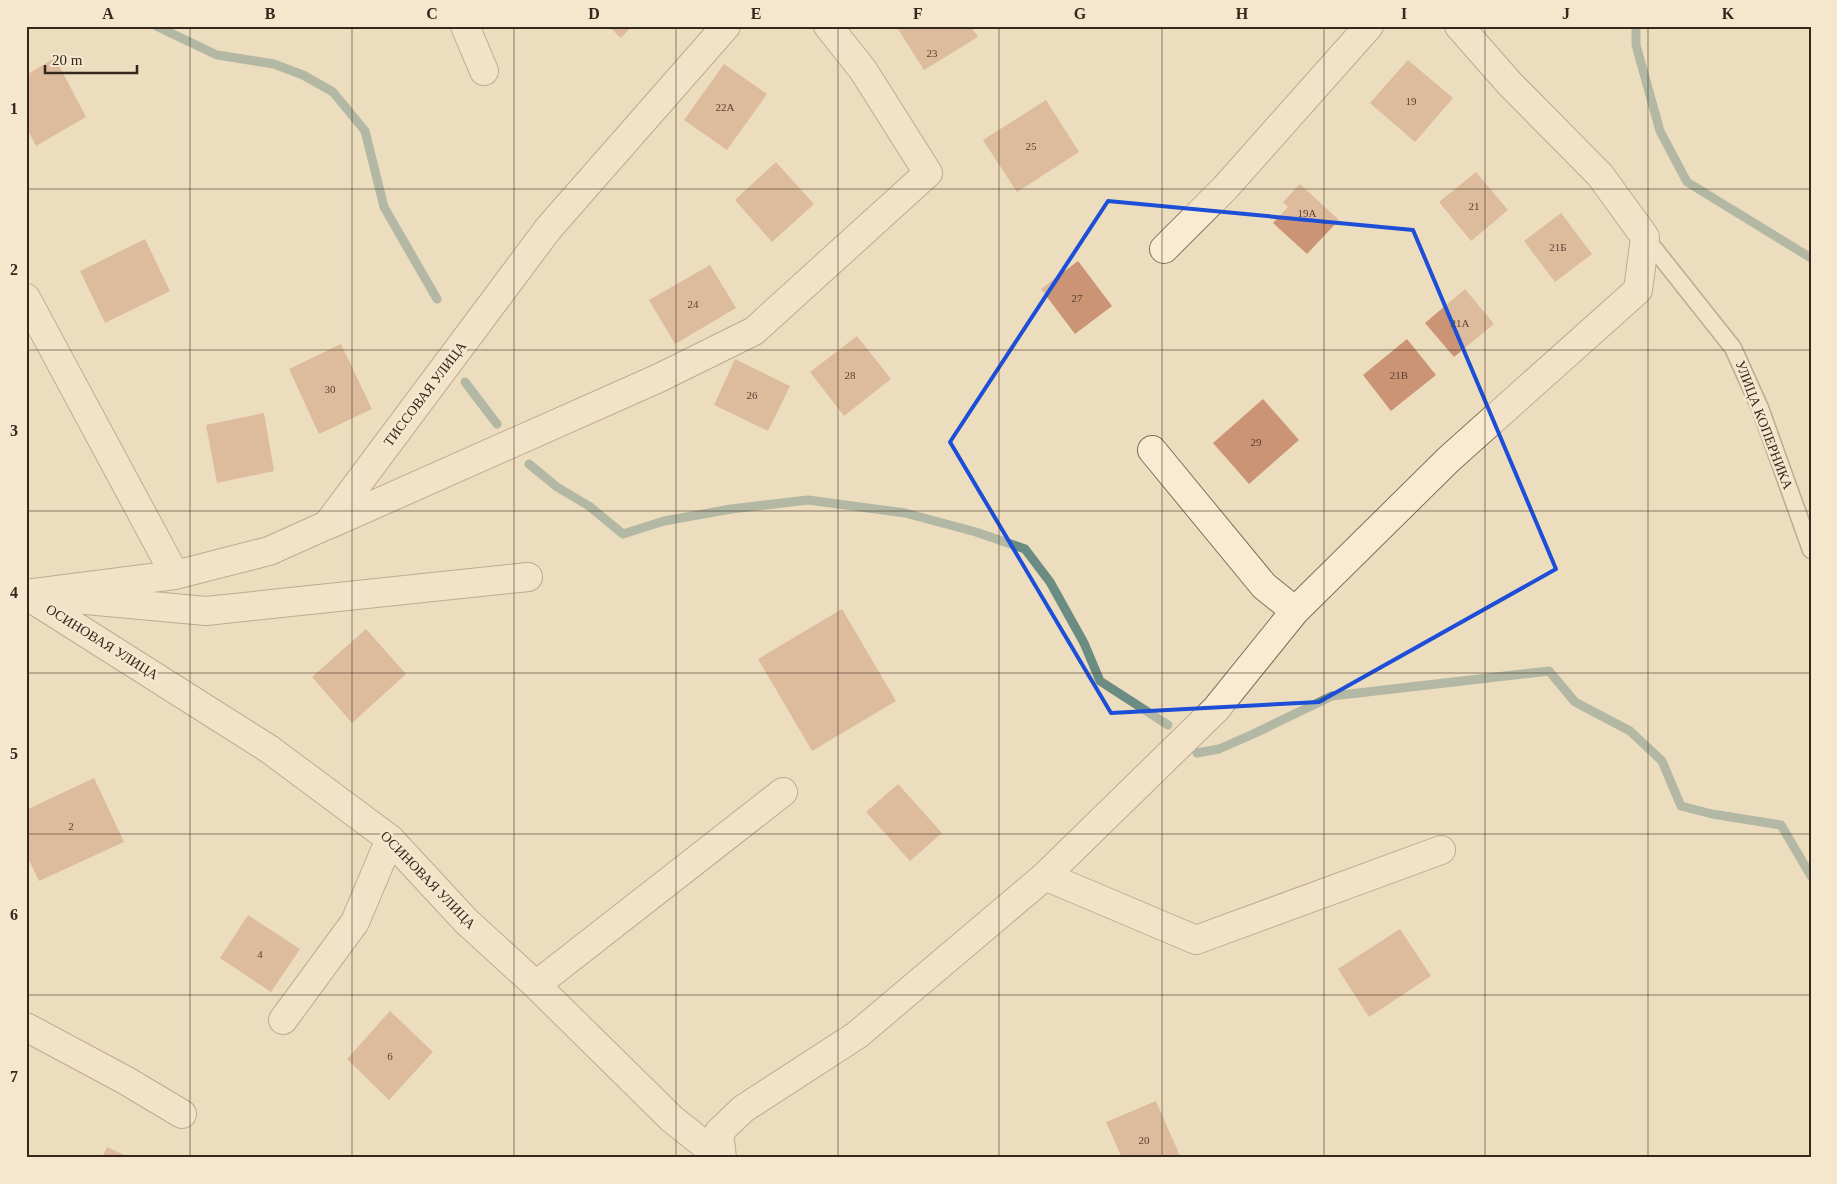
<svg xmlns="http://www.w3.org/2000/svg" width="1837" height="1184" font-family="Georgia,serif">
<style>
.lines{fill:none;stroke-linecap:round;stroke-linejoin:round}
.stream{stroke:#6a8c82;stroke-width:9}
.building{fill:#ca9475}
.service-casing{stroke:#856e58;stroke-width:19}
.minor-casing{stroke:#856e58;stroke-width:30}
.service{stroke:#f8ebd2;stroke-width:16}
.minor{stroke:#f8ebd2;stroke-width:28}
.marked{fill:none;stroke:#1d4ed8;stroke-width:4;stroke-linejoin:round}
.grid{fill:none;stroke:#35271c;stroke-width:1;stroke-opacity:0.55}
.labels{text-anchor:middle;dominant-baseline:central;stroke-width:5;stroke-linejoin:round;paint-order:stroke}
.number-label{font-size:11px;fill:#5a4232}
.street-label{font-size:14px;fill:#35271c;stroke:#f4e7ce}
.neatline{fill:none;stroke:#35271c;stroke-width:2}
.grid-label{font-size:16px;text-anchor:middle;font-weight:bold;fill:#35271c}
</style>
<rect width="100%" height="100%" fill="#edddbf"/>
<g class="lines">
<!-- stream -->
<path class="stream" d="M156,26L217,55L274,64L303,75L333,92L365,131L384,207L437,299
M1636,26V45L1660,131L1687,182L1811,258
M465,382L497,424
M529,464L557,487L589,506L623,534L664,521L731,509L808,500L905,513L976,532L1025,549L1050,582L1084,643L1100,681L1168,725
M1197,753L1219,749L1251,735L1332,696L1549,671L1575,702L1630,731L1662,761L1681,806L1712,814L1781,825L1811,876"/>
</g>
<!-- building -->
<path class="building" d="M608,26H632L621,38Z
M896,26H971L978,37L924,70Z
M55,58L86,117L36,146L26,127V75Z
M1408,60L1453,98L1415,142L1370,103Z
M724,64L767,94L727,150L684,120Z
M1046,100L1079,152L1017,192L983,140Z
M776,162L814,204L772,242L735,200Z
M1476,172L1508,210L1471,241L1439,202Z
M1300,184L1339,220L1307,254L1273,223L1288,207L1283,202Z
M1561,213L1592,254L1555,282L1524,241Z
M145,239L170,291L105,323L80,271Z
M1078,261L1112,306L1075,334L1041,289Z
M710,265L736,308L675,344L649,300Z
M1465,289L1494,324L1454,357L1425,323Z
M857,336L891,379L844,416L810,372Z
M1407,339L1436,375L1391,411L1363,375Z
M341,344L372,409L319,434L289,369Z
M735,359L790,386L768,431L714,405Z
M1263,399L1299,440L1249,484L1213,443Z
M264,413L274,471L217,483L206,425Z
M842,609L896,701L812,751L758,659Z
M366,629L406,674L352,723L312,677Z
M94,778L124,842L39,881L26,854V810Z
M898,784L942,833L910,861L866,812Z
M248,915L300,949L271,992L220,958Z
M1400,929L1431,976L1369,1017L1338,969Z
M390,1011L433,1052L389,1100L347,1059Z
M1156,1101L1181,1158H1122L1106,1122Z
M107,1147L131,1158H102Z"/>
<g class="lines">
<!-- service casing -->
<g class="service-casing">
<path id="service" d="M1645,237L1733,348L1760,408L1811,550"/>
</g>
<!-- minor casing -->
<g class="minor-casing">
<path id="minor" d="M465,26L484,71
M1164,249L1225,188L1369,26
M26,298L175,575
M1152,450L1264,586L1295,611L1449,459L1638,290L1645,237L1600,175L1510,84L1459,26
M328,525L659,378L754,331L928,173L863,70L828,26
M26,594L175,575L269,551L327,525L548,229L726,26
M26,595L269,749L390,839L466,921L536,985L672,1119L721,1158
M75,599L206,611L528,577
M1045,876L1196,940L1441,850
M536,985L783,792
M283,1020L355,922L390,839
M26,1027L125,1080L182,1114
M722,1158L719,1132L743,1109L857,1035L1045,876L1216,709L1295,611"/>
</g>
<!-- service -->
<use href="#service" class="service"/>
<!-- minor -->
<use href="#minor" class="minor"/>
</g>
<!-- marked area -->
<path d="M0 0H1837V1184H0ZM1108,201L1413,230L1556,569L1319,702L1111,713L950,442Z" fill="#edddbf" fill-opacity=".55" fill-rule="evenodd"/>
<path class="marked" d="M1108,201L1413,230L1556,569L1319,702L1111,713L950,442Z"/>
<!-- grid -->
<path class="grid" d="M190,26V1158M352,26V1158M514,26V1158M676,26V1158M838,26V1158M999,26V1158M1162,26V1158M1324,26V1158M1485,26V1158M1648,26V1158M26,189H1811M26,350H1811M26,511H1811M26,673H1811M26,834H1811M26,995H1811"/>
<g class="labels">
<!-- number labels -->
<g class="number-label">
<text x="932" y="53">23</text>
<text x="1411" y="101">19</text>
<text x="725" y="107">22А</text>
<text x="1031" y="146">25</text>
<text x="1474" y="206">21</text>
<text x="1307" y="213">19А</text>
<text x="1558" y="247">21Б</text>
<text x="1077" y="298">27</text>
<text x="693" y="304">24</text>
<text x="1460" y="323">21А</text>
<text x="850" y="375">28</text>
<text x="1399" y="375">21В</text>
<text x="330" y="389">30</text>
<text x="752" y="395">26</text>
<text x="1256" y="442">29</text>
<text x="71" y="826">2</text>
<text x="260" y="954">4</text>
<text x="390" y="1056">6</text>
<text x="1144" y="1140">20</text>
</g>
<!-- street labels -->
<g class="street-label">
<text transform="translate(425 394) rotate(-53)">ТИССОВАЯ УЛИЦА</text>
<text transform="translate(1764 425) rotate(69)">УЛИЦА КОПЕРНИКА</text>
<text transform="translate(102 642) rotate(32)">ОСИНОВАЯ УЛИЦА</text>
<text transform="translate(428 880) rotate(46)">ОСИНОВАЯ УЛИЦА</text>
</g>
</g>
<!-- border -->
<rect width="1837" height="1184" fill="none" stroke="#f4e7ce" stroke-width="55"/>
<!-- scale -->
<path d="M45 65v8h92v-8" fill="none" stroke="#35271c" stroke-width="2.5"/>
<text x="52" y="65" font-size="15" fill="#35271c" stroke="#f4e7ce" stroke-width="4" paint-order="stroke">20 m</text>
<rect x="28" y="28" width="1782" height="1128" class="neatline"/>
<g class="grid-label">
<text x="108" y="19">A</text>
<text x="270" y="19">B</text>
<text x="432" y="19">C</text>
<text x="594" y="19">D</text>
<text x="756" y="19">E</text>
<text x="918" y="19">F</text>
<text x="1080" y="19">G</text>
<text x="1242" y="19">H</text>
<text x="1404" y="19">I</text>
<text x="1566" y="19">J</text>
<text x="1728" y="19">K</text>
<text x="14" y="114">1</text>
<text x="14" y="275">2</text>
<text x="14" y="436">3</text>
<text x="14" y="598">4</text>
<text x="14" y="759">5</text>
<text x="14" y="920">6</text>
<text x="14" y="1082">7</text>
</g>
</svg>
